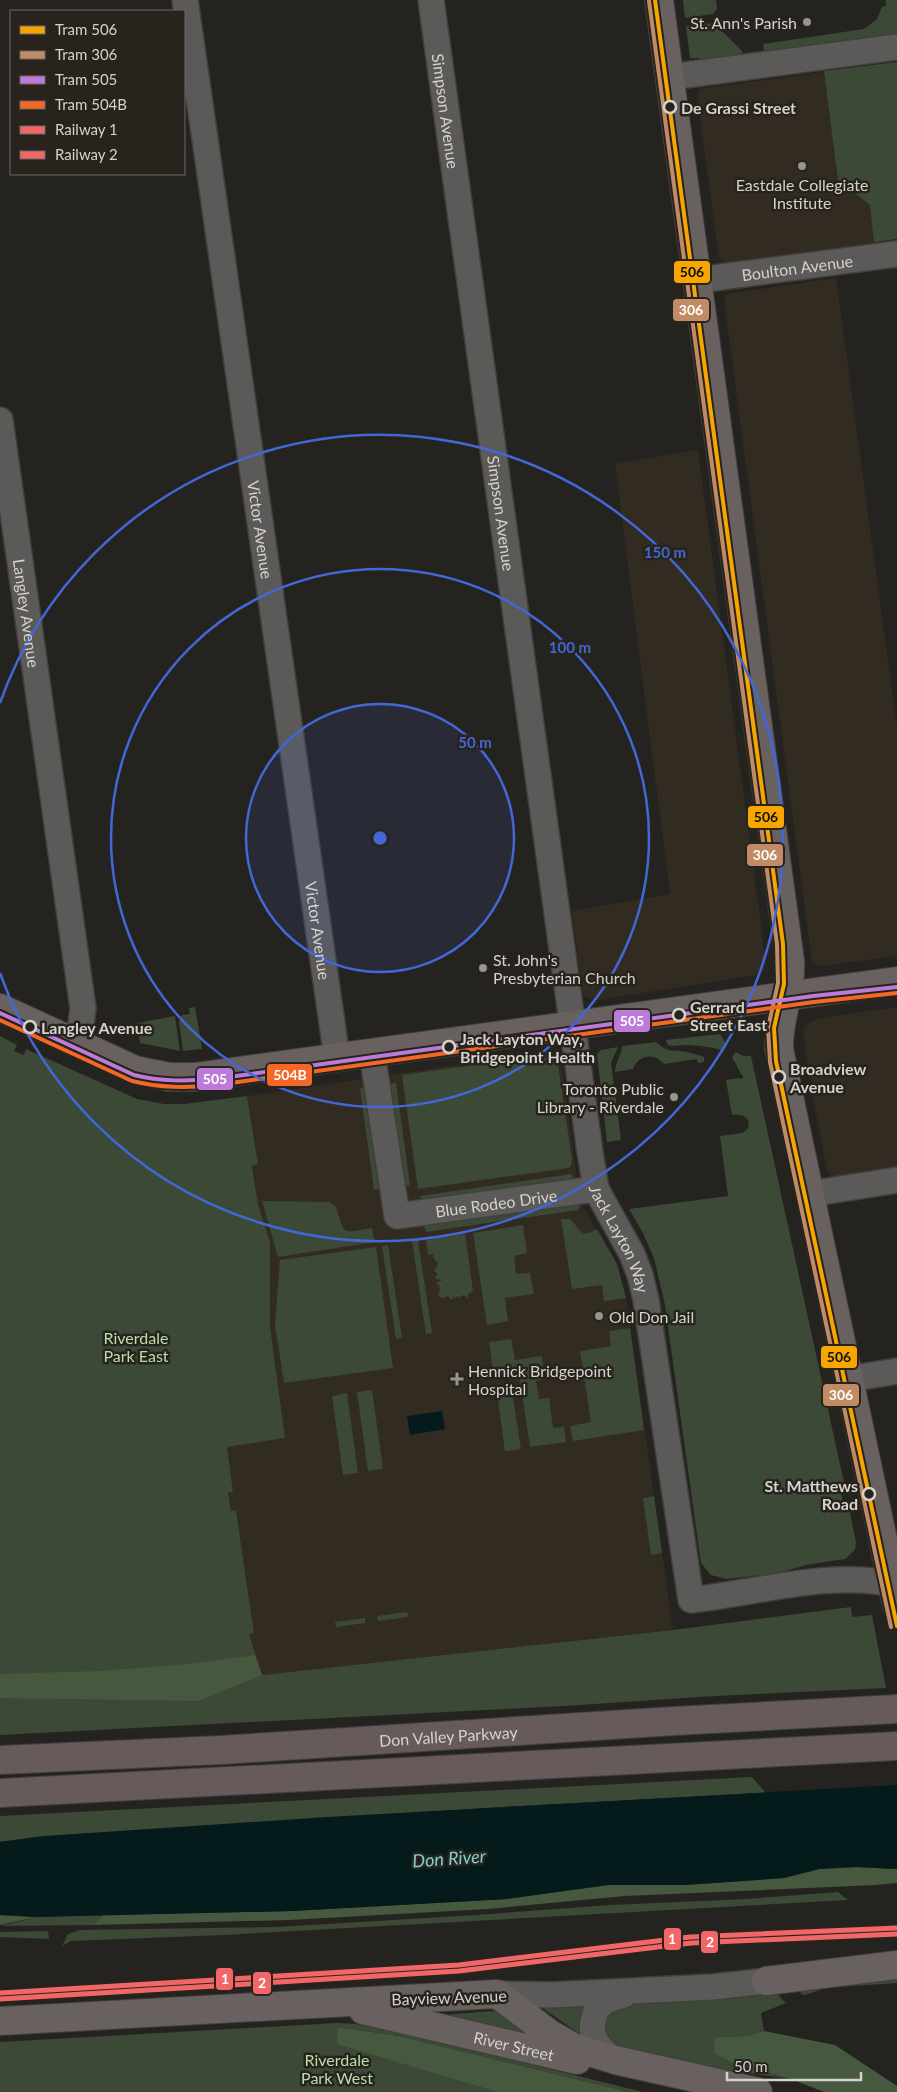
<svg xmlns="http://www.w3.org/2000/svg" width="897" height="2092" font-family="Lato,sans-serif">
<style>
.built{fill:#322b21}
.green{fill:#3b4936}
.forest{fill:#46583e}
.water{fill:#051b1b}
.lines{fill:none;stroke-linecap:round;stroke-linejoin:round}
.minor-casing{stroke:#423f3d;stroke-width:28}
.major-casing{stroke:#423f3d;stroke-width:30}
.highway-casing{stroke:#423f3d;stroke-width:30}
.minor{stroke:#5c5a58;stroke-width:25}
.major{stroke:#69615f;stroke-width:28}
.highway{stroke:#665b5a;stroke-width:28}
.rail-1-casing{stroke:#28241d;stroke-width:9}
.rail-2-casing{stroke:#28241d;stroke-width:9}
.rail-1{stroke:#f16768;stroke-width:5}
.rail-2{stroke:#f16768;stroke-width:5}
.tram-1-casing{stroke:#28241d;stroke-width:8}
.tram-2-casing{stroke:#28241d;stroke-width:8}
.tram-3-casing{stroke:#28241d;stroke-width:8}
.tram-4-casing{stroke:#28241d;stroke-width:8}
.tram-1{stroke:#f7a600;stroke-width:4}
.tram-2{stroke:#c18c65;stroke-width:4}
.tram-3{stroke:#bd7bd9;stroke-width:4}
.tram-4{stroke:#f36827;stroke-width:4}
.ring{fill:none;stroke:#4268d6;stroke-width:2.5}
.poi-dot{fill:#979591;stroke:#28241d;stroke-width:2}
.stop-dot{fill:#28241d;stroke:#d5d2ce;stroke-width:2.5}
.labels{text-anchor:middle;dominant-baseline:central;stroke-width:5;stroke-linejoin:round;paint-order:stroke}
.poi-label{font-size:16px;fill:#d5d2ce;stroke:#28241d;text-anchor:start}
.stop-label{font-size:16px;font-weight:bold;fill:#d5d2ce;stroke:#28241d;text-anchor:start}
.street-label{font-size:16px;fill:#d5d2ce;stroke:#28241d}
.park-label{font-size:16px;fill:#b8dfaa;stroke:#28241d}
.water-label{font-size:18px;font-style:italic;fill:#7dd1d1;stroke:#28241d}
.centre{fill:#4268d6;stroke:#28241d;stroke-width:2.5}
.ring-label{font-size:15px;text-anchor:middle;font-weight:bold;fill:#4268d6;stroke:#28241d;stroke-width:5;stroke-linejoin:round;paint-order:stroke}
.line-badge{stroke:#28241d;stroke-width:2}
.badge-label{font-size:14px;text-anchor:middle;font-weight:bold;fill:#fff}
.pale-badge-label{font-size:14px;text-anchor:middle;font-weight:bold;fill:#111}
</style>
<rect width="100%" height="100%" fill="#252320"/>
<!-- built -->
<path class="built" d="M897,62V239L808,253L725,263L722,261L719,258L697,94L699,89Z
M836,278L897,727V956L821,966L812,962L724,299L727,294Z
M698,450L766,964L763,972L757,975L597,1000L590,999L583,995L572,911L670,894L615,464Z
M897,1007V1168L837,1177L831,1176L827,1171L815,1109L803,1032L804,1027L812,1021L826,1017Z
M550,1051L561,1058L580,1202L617,1264L626,1298L673,1630L262,1675L249,1634L254,1633L236,1510L231,1511L228,1493L233,1492L227,1446L285,1438L270,1326V1242L258,1204L252,1165L258,1164L247,1096Z"/>
<!-- green -->
<path class="green" d="M683,0H716L717,9L713,14L685,18Z
M886,0H897V33L764,52L763,44L864,29L877,19L882,7L886,6Z
M714,23L720,25L721,30L742,51V55L700,61L699,58H690L686,26Z
M897,62V239L874,242L870,205L838,180L824,71Z
M195,1007L202,1049L183,1051L179,1022L182,1015L190,1014L189,1008Z
M175,1016L180,1051L140,1043L137,1023Z
M720,1034L727,1045L723,1051C715,1047 694,1045 684,1045C678,1045 673,1047 668,1045L666,1040Z
M0,1036L17,1045L14,1051L24,1055L26,1049L137,1099L164,1104H184L247,1096L258,1164L252,1166L258,1204L270,1242V1326L285,1438L227,1447L233,1492L228,1493L231,1511L236,1510L254,1633L249,1634L262,1675L673,1630L851,1607L852,1617L872,1615L886,1688L715,1696L564,1706L0,1735Z
M656,1042C669,1054 672,1049 687,1052C693,1053 698,1055 704,1057V1062L698,1063L697,1059L664,1064C654,1052 638,1055 633,1069L615,1072C615,1062 622,1055 622,1046Z
M618,1047L611,1063L621,1140L607,1142L597,1054L601,1050Z
M735,1052L744,1056H751L846,1492L841,1493L843,1503L848,1502L856,1542L855,1550L845,1559L806,1565L779,1573L726,1579L711,1575L701,1563L665,1305L654,1258L642,1231L629,1209L728,1196L720,1136L742,1133L748,1129C751,1117 743,1114 732,1115L726,1080L739,1078L741,1079L744,1077C739,1074 737,1063 732,1058Z
M547,1055L555,1059L558,1065L572,1160L571,1166L568,1168L418,1189L402,1075Z
M396,1083L410,1185L404,1186L389,1084Z
M365,1087L380,1189L374,1190L360,1088Z
M571,1174L574,1177L566,1181L422,1201L420,1196Z
M262,1201L330,1202L336,1207C345,1236 341,1233 372,1228L375,1242L278,1257Z
M579,1203L581,1204L578,1210L426,1232L424,1226Z
M561,1219H570C581,1229 579,1240 597,1229L617,1264L626,1298L604,1301L602,1285L572,1289Z
M523,1225L527,1253L514,1256L516,1274L530,1273L534,1294L505,1298L508,1321L487,1325L473,1233Z
M465,1234L473,1291L468,1294V1298L463,1295L459,1298L458,1296L455,1298L453,1296V1299H450L448,1296L443,1298L439,1297L438,1293L441,1291L439,1287L440,1285H437V1282L443,1280L436,1279L435,1276L438,1275L434,1270L437,1267L438,1263L434,1259L433,1254L428,1255L426,1240Z
M418,1240L432,1333L426,1334L412,1241Z
M388,1245L402,1338L396,1339L382,1246Z
M376,1247L393,1368L284,1383L275,1325L280,1260Z
M630,1328L644,1430L573,1441L570,1426L591,1422L580,1351L611,1346L609,1331Z
M511,1339L515,1360L542,1356L545,1379L536,1381L539,1399L549,1398L553,1428L564,1427L566,1442L530,1447L519,1374L494,1377L489,1342Z
M511,1385L521,1449L505,1451L496,1387Z
M372,1390L383,1469L368,1471L357,1392Z
M347,1393L358,1473L343,1475L332,1396Z
M654,1496L662,1553L651,1555L643,1498Z
M407,1612L408,1617L378,1621L377,1616Z
M365,1618V1623L336,1627L335,1622Z
M752,1777L766,1793L502,1807L35,1837L0,1842V1816Z
M838,1892L848,1900L224,1935L71,1941L62,1946L68,1934L80,1930L277,1927L476,1915L610,1905L747,1899Z
M103,1915L93,1925L0,1926L37,1917Z
M48,1931L49,1939L0,1937V1932Z
M897,1970V1983L826,1988L805,1995L801,1994L800,1983Z
M773,1986L779,1996L786,2003L761,2013L764,2031L747,2036L717,2037L715,2054L730,2062L791,2079L717,2069L609,2044L604,2036L605,2012L624,2005Z
M588,2004L581,2035L541,2007Z
M506,2010L550,2042L427,2016Z
M337,2023L356,2024L415,2036L643,2092H629L399,2036L339,2027L429,2071L497,2092H0V2042Z"/>
<!-- forest -->
<path class="forest" d="M255,1655L262,1675L198,1701L0,1698V1674L99,1671L188,1664Z
M856,1867L897,1869V1883L876,1885L625,1896L488,1909L289,1920L93,1925L103,1915L292,1911L507,1899L608,1885H685L784,1878L819,1869Z
M0,1915L37,1917L0,1925Z
M338,2027L399,2036L629,2092H497L337,2044Z
M764,2031L835,2045L897,2086V2092H824L791,2079L730,2062L715,2054L714,2045L716,2037L747,2036Z"/>
<!-- water -->
<path class="water" d="M442,1411L445,1429L410,1435L407,1416Z
M897,1785V1869L856,1867L819,1869L784,1878L685,1885H608L507,1899L292,1911L37,1917L0,1915V1842L45,1836L327,1817Z"/>
<g class="lines">
<!-- minor casing -->
<g class="minor-casing">
<g id="minor">
<path id="s1" d="M185,0L337,1058"/>
<path id="s2" d="M431,0L590,1152L596,1189L632,1254L640,1275L646,1300L691,1600C756,1593 833,1569 897,1585"/>
<path d="M670,77L897,47"/>
<path id="s3" d="M698,280L897,254"/>
<path id="s4" d="M0,420L83,1008L81,1024L75,1043"/>
<path id="s5" d="M372,1053L397,1216L596,1189"/>
<path d="M809,1194L897,1180"/>
<path d="M848,1379L897,1371"/>
<path d="M497,1994L551,1995L713,1987L766,1981"/>
<path d="M615,2060C600,2050 588,2037 594,2017C595,2012 597,2008 602,2004C608,1999 617,1997 624,1995"/>
</g>
</g>
<!-- major casing -->
<g class="major-casing">
<g id="major">
<path d="M659,0L790,961C792,991 778,1018 779,1049L897,1606"/>
<path d="M0,1008L135,1070L169,1077H195L897,981"/>
<path d="M766,1981L897,1965"/>
<path id="s6" d="M363,2010L577,2060"/>
<path d="M0,2021L497,1994L550,2034L573,2047L615,2060L758,2092"/>
</g>
</g>
<!-- highway casing -->
<g class="highway-casing">
<g id="highway">
<path id="s7" d="M0,1760L221,1750L674,1721L897,1709"/>
<path d="M0,1793L897,1746"/>
</g>
</g>
<!-- minor -->
<use href="#minor" class="minor"/>
<!-- major -->
<use href="#major" class="major"/>
<!-- highway -->
<use href="#highway" class="highway"/>
<!-- rail-1 casing -->
<g class="rail-1-casing">
<path id="rail-1" d="M0,1993L459,1965L690,1937L897,1928"/>
</g>
<!-- rail-2 casing -->
<g class="rail-2-casing">
<path id="rail-2" d="M0,1999L459,1971L691,1943L897,1934"/>
</g>
<!-- rail-1 -->
<use href="#rail-1" class="rail-1"/>
<!-- rail-2 -->
<use href="#rail-2" class="rail-2"/>
<!-- tram-1 casing -->
<g class="tram-1-casing">
<path id="tram-1" d="M655,0L783,944L784,984L774,1028L776,1061L897,1626"/>
</g>
<!-- tram-2 casing -->
<g class="tram-2-casing">
<path id="tram-2" d="M649,1L777,944L778,983L768,1028L770,1062L891,1627"/>
</g>
<!-- tram-3 casing -->
<g class="tram-3-casing">
<path id="tram-3" d="M0,1013L134,1075C162,1082 187,1081 215,1079L813,996L897,987"/>
</g>
<!-- tram-4 casing -->
<g class="tram-4-casing">
<path id="tram-4" d="M0,1020L132,1081C161,1088 186,1088 216,1085L814,1002L897,993"/>
</g>
<!-- tram-1 -->
<use href="#tram-1" class="tram-1"/>
<!-- tram-2 -->
<use href="#tram-2" class="tram-2"/>
<!-- tram-3 -->
<use href="#tram-3" class="tram-3"/>
<!-- tram-4 -->
<use href="#tram-4" class="tram-4"/>
</g>
<!-- distance rings -->
<circle cx="380" cy="838" r="134" fill="#4268d6" fill-opacity=".12"/>
<g class="ring">
<circle cx="380" cy="838" r="134"/>
<circle cx="380" cy="838" r="269"/>
<path d="M0 703A403 403 0 1 1 0 973"/>
</g>
<!-- markers -->
<g class="poi-dot">
<circle cx="807" cy="22" r="5"/>
<circle cx="802" cy="166" r="5"/>
<circle cx="483" cy="968" r="5"/>
<circle cx="674" cy="1097" r="5"/>
<circle cx="599" cy="1316" r="5"/>
<path d="M454.5 1371.5h5v5h5v5h-5v5h-5v-5h-5v-5h5z"/>
</g>
<g class="stop-dot">
<circle cx="670" cy="107" r="6"/>
<circle cx="679" cy="1015" r="6"/>
<circle cx="30" cy="1027" r="6"/>
<circle cx="449" cy="1047" r="6"/>
<circle cx="779" cy="1077" r="6"/>
<circle cx="869" cy="1494" r="6"/>
</g>
<g class="labels">
<!-- poi labels -->
<g class="poi-label">
<text x="797" y="22" text-anchor="end">St. Ann's Parish</text>
<text x="802" y="184" text-anchor="middle">Eastdale Collegiate<tspan x="802" dy="18">Institute</tspan></text>
<text x="493" y="959">St. John's<tspan x="493" dy="18">Presbyterian Church</tspan></text>
<text x="664" y="1088" text-anchor="end">Toronto Public<tspan x="664" dy="18">Library - Riverdale</tspan></text>
<text x="609" y="1316">Old Don Jail</text>
<text x="468" y="1370">Hennick Bridgepoint<tspan x="468" dy="18">Hospital</tspan></text>
</g>
<!-- stop labels -->
<g class="stop-label">
<text x="681" y="107">De Grassi Street</text>
<text x="690" y="1006">Gerrard<tspan x="690" dy="18">Street East</tspan></text>
<text x="41" y="1027">Langley Avenue</text>
<text x="460" y="1038">Jack Layton Way,<tspan x="460" dy="18">Bridgepoint Health</tspan></text>
<text x="790" y="1068">Broadview<tspan x="790" dy="18">Avenue</tspan></text>
<text x="858" y="1485" text-anchor="end">St. Matthews<tspan x="858" dy="18">Road</tspan></text>
</g>
<!-- street labels -->
<g class="street-label">
<text stroke="none"><textPath href="#s2" startOffset="112">Simpson Avenue</textPath></text>
<text stroke="none"><textPath href="#s3" startOffset="100">Boulton Avenue</textPath></text>
<text stroke="none"><textPath href="#s2" startOffset="518">Simpson Avenue</textPath></text>
<text stroke="none"><textPath href="#s1" startOffset="535">Victor Avenue</textPath></text>
<text stroke="none"><textPath href="#s4" startOffset="195">Langley Avenue</textPath></text>
<text stroke="none"><textPath href="#s1" startOffset="940">Victor Avenue</textPath></text>
<text stroke="none"><textPath href="#s5" startOffset="265">Blue Rodeo Drive</textPath></text>
<text stroke="none"><textPath href="#s2" startOffset="1256">Jack Layton Way</textPath></text>
<text stroke="none"><textPath href="#s7" startOffset="449">Don Valley Parkway</textPath></text>
<text transform="translate(449 1997) rotate(-2)">Bayview Avenue</text>
<text stroke="none"><textPath href="#s6" startOffset="155">River Street</textPath></text>
</g>
<!-- park labels -->
<g class="park-label">
<text x="136" y="1337">Riverdale<tspan x="136" dy="18">Park East</tspan></text>
<text x="337" y="2059">Riverdale<tspan x="337" dy="18">Park West</tspan></text>
</g>
<!-- water labels -->
<g class="water-label">
<text transform="translate(449 1858) rotate(-4)">Don River</text>
</g>
</g>
<circle cx="380" cy="838" r="8" class="centre"/>
<g class="ring-label">
<text x="665" y="558">150 m</text>
<text x="570" y="653">100 m</text>
<text x="475" y="748">50 m</text>
</g>
<g class="line-badge">
<rect x="673" y="260" width="38" height="24" rx="5" fill="#f7a600"/>
<rect x="672" y="298" width="38" height="24" rx="5" fill="#c18c65"/>
<rect x="747" y="805" width="38" height="24" rx="5" fill="#f7a600"/>
<rect x="746" y="843" width="38" height="24" rx="5" fill="#c18c65"/>
<rect x="613" y="1009" width="38" height="24" rx="5" fill="#bd7bd9"/>
<rect x="266" y="1063" width="47" height="24" rx="5" fill="#f36827"/>
<rect x="196" y="1067" width="38" height="24" rx="5" fill="#bd7bd9"/>
<rect x="820" y="1345" width="38" height="24" rx="5" fill="#f7a600"/>
<rect x="822" y="1383" width="38" height="24" rx="5" fill="#c18c65"/>
<rect x="663" y="1927" width="19" height="24" rx="5" fill="#f16768"/>
<rect x="700" y="1930" width="19" height="24" rx="5" fill="#f16768"/>
<rect x="215" y="1967" width="19" height="24" rx="5" fill="#f16768"/>
<rect x="252" y="1971" width="20" height="24" rx="5" fill="#f16768"/>
</g>
<g class="badge-label">
<text x="691" y="315">306</text>
<text x="765" y="860">306</text>
<text x="632" y="1026">505</text>
<text x="290" y="1080">504B</text>
<text x="215" y="1084">505</text>
<text x="841" y="1400">306</text>
<text x="672" y="1944">1</text>
<text x="710" y="1947">2</text>
<text x="225" y="1984">1</text>
<text x="262" y="1988">2</text>
</g>
<g class="pale-badge-label">
<text x="692" y="277">506</text>
<text x="766" y="822">506</text>
<text x="839" y="1362">506</text>
</g>
<!-- legend -->
<rect x="10" y="10" width="175" height="165" fill="#28241d" stroke="#6d6a64"/>
<rect x="20" y="26" width="25" height="8" fill="#f7a600" stroke="#6d6a64"/>
<text x="55" y="35" font-size="15" fill="#d5d2ce">Tram 506</text>
<rect x="20" y="51" width="25" height="8" fill="#c18c65" stroke="#6d6a64"/>
<text x="55" y="60" font-size="15" fill="#d5d2ce">Tram 306</text>
<rect x="20" y="76" width="25" height="8" fill="#bd7bd9" stroke="#6d6a64"/>
<text x="55" y="85" font-size="15" fill="#d5d2ce">Tram 505</text>
<rect x="20" y="101" width="25" height="8" fill="#f36827" stroke="#6d6a64"/>
<text x="55" y="110" font-size="15" fill="#d5d2ce">Tram 504B</text>
<rect x="20" y="126" width="25" height="8" fill="#f16768" stroke="#6d6a64"/>
<text x="55" y="135" font-size="15" fill="#d5d2ce">Railway 1</text>
<rect x="20" y="151" width="25" height="8" fill="#f16768" stroke="#6d6a64"/>
<text x="55" y="160" font-size="15" fill="#d5d2ce">Railway 2</text>
<!-- scale -->
<path d="M727 2072v8h134v-8" fill="none" stroke="#d5d2ce" stroke-width="2.5"/>
<text x="734" y="2072" font-size="15" fill="#d5d2ce" stroke="#28241d" stroke-width="4" paint-order="stroke">50 m</text>
</svg>
